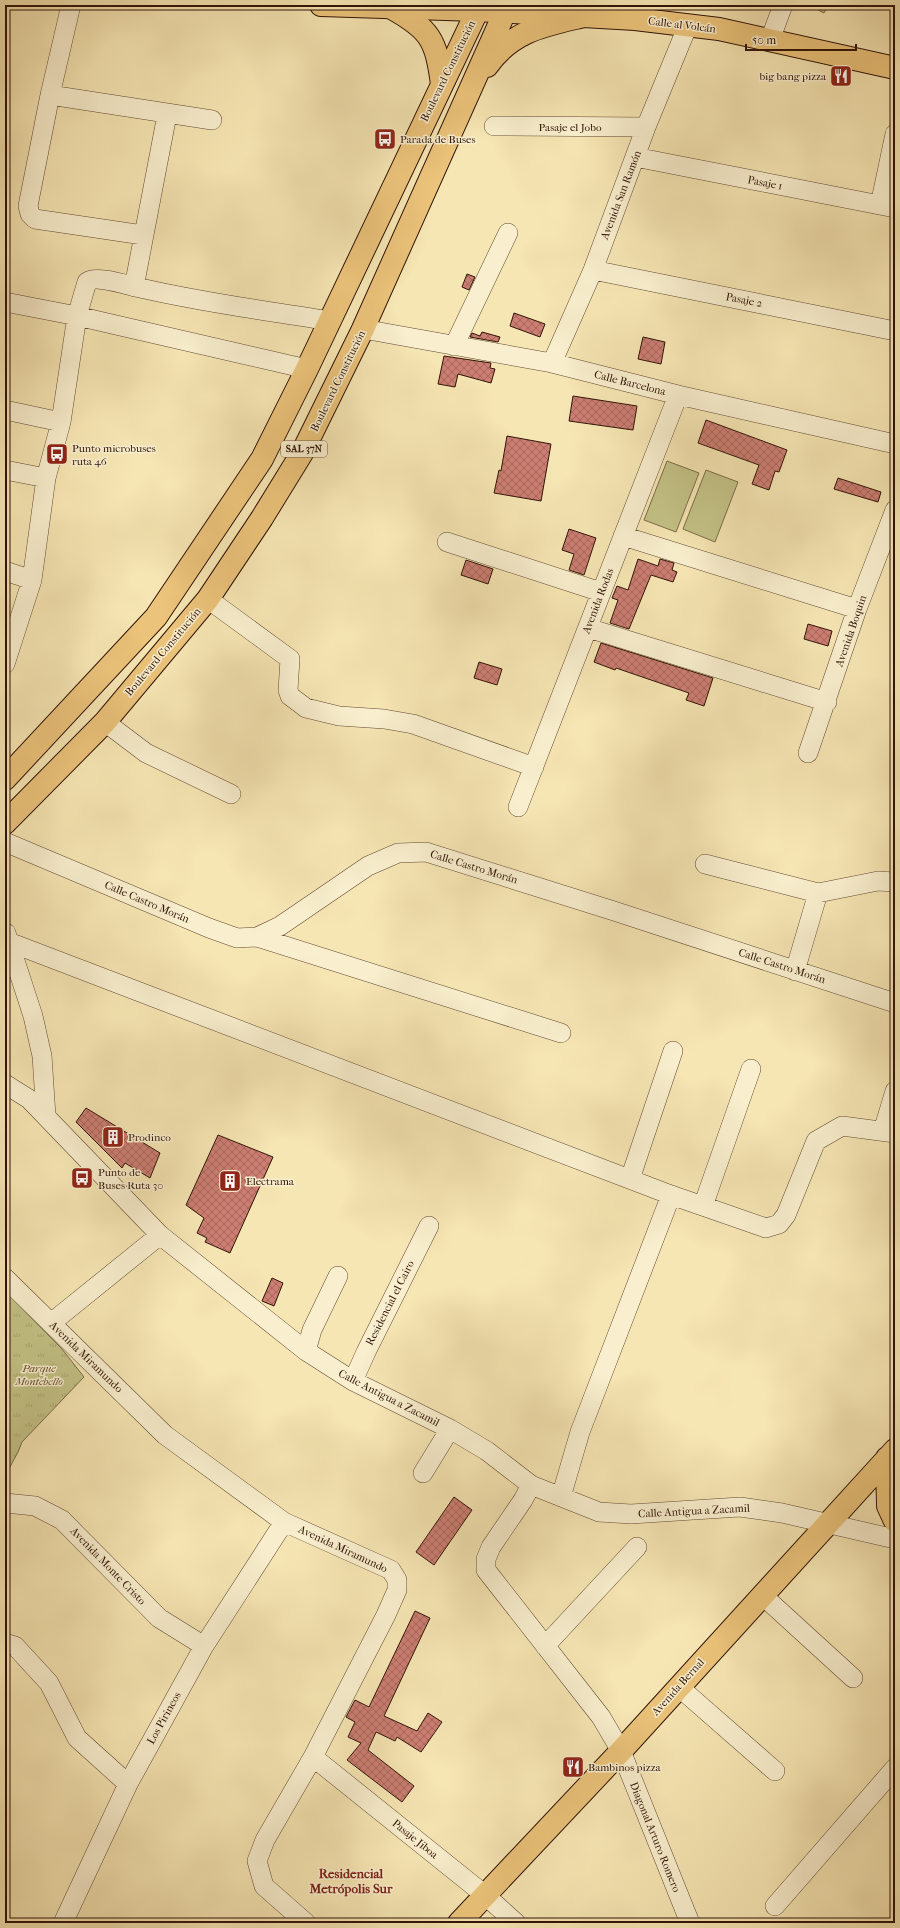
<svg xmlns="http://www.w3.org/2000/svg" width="900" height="1928" font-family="'IM FELL French Canon',serif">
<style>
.grass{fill:#c4c387;stroke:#7a6b48}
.park{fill:url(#park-tufts);stroke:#7a6b48}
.building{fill:url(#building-cross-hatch);stroke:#301308}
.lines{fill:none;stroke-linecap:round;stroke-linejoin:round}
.minor-casing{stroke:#624833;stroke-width:20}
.major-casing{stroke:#301308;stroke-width:24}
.highway-casing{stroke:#301308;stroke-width:24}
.minor{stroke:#f9efce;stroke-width:19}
.major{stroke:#ebc37a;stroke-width:22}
.highway{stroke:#ebc37a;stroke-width:22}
.labels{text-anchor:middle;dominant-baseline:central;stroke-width:3;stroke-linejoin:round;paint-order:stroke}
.shield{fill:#f9efce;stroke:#6c5543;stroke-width:1}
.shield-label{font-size:10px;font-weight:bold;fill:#301308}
.street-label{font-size:11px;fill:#301308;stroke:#f9efce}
.poi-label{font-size:11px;fill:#301308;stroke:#f9efce;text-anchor:start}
.park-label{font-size:11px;font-style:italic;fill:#645134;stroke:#f9efce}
.quarter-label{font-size:13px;font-weight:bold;fill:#7a1f14;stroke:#f9efce}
</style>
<defs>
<pattern id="park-tufts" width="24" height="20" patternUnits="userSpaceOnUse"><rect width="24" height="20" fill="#c4c387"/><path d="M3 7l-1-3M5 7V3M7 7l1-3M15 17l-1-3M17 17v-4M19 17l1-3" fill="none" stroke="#a9a773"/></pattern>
<pattern id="building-cross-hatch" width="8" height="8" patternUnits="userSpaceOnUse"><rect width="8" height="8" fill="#cc7e72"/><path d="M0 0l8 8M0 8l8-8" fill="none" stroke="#a6665c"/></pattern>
</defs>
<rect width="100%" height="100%" fill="#f6e6b3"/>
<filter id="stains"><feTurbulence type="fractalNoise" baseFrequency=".005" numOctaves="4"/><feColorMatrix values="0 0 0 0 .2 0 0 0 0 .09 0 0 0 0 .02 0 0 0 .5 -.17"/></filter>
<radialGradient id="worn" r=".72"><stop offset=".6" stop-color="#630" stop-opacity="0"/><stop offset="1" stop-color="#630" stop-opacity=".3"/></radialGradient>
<!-- grass -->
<path class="grass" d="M809,5H828L824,13Z
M667,461L699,473L676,532L644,520Z
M706,470L738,482L715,542L683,529Z"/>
<!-- park -->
<path class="park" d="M5,1291L62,1349L84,1377L22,1442L18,1452L5,1476Z"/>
<!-- building -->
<path class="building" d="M467,274L475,277L469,290L462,287Z
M514,313L545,324L540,337L510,326Z
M482,332L500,337L498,342L470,337L472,333L480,336Z
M643,337L665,342L661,364L638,359Z
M444,356L491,363L490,368L495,369L491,383L458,374L455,387L438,384Z
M573,396L637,406L633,430L569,421Z
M706,420L787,450L779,472L775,471L769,490L752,484L759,465L698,443Z
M507,436L551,444L541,501L494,493L499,470L501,471Z
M838,478L881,492L878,502L834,489Z
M569,529L596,538L584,575L569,570L574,554L562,550Z
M638,559L658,566L660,559L674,563L672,570L677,572L673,582L651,575L629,629L610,623L618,600L612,598L617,586L628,590Z
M466,560L493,569L488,584L461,575Z
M808,624L832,631L828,646L804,639Z
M601,643L713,678L704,706L686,700L689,693L616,668L615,670L594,662Z
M479,662L502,669L497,685L474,678Z
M86,1108L160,1153L150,1178L125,1163L122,1168L76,1122Z
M218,1135L273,1157L230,1253L205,1242L207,1238L197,1233L204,1218L186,1205Z
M272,1278L283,1283L274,1306L262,1301Z
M454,1497L472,1510L434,1565L416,1552Z
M415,1611L430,1618L384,1716L417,1731L428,1713L442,1722L421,1752L397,1737L395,1741L376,1732L368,1750L414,1786L402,1802L347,1760L361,1743L348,1737L355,1722L346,1717L355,1700L369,1707Z"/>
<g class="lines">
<!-- minor casing -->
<g class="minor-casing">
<path id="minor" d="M71,5L50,95L28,206L30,214L35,219L143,235
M770,40L783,5
M50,95L212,120
M494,126L646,127
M635,157L895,208
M880,205L895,134
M593,270L895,331
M134,287L166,120V114
M5,302L77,316L307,369
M363,329L552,363L678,395L895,444
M454,346L508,233
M552,363L593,270L646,127L688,25
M5,410L61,422
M5,470L46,478
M623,536L857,609
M447,542L601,592
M5,571L32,580
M208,599L290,659L288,690L290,696L306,708L339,716L384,719L413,724L534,767
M588,628L827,702
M5,664L32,580L46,478L61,422L77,316L87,282C96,274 133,287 145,289C206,303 268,311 329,321
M105,722L146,753L231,794
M808,753L857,609L895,510
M518,807L678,395
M5,842L209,928L237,938L257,937L280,926L368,866L398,853L426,852L614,911L895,1003
M705,864L818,893L878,881L895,882
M6,933L33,1016L42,1056L46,1116
M257,937L561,1033
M9,942L671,1195L766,1228L779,1224L786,1215L816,1141L842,1126L895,1133
M795,971L818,893
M5,1084L29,1099L160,1235L306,1351L353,1381L450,1429L487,1451L531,1485L599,1512L631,1514L740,1507L782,1513L895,1539
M883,1131L895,1091
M630,1179L673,1051
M703,1206L751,1069
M5,1278L165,1435L284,1522L391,1570L397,1580V1590L386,1615L313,1757L265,1840L257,1861L264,1886L306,1923
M51,1323L160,1235
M306,1351L312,1330L338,1276
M353,1381L366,1352L429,1226
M423,1473L450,1429
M531,1485L523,1500L491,1547L486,1559V1570L601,1717L621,1751L690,1923
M561,1497L580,1432L671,1195
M5,1503L35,1506L62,1520L159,1618L204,1646
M762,1595L853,1678
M5,1643L15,1646L49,1683L77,1738L128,1784
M545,1646L637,1547
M679,1687L775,1771
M313,1757L485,1895L516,1923
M775,1906L895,1768
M63,1923L128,1784L204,1646L284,1522"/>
</g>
<!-- major casing -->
<g class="major-casing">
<path id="major" d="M321,5L477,10L635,19L719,29L895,68
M887,1458L888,1506L895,1521
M459,1923L621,1751L895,1450"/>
</g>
<!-- highway casing -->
<g class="highway-casing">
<path id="highway" d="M390,7C430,29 436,39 442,84
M487,66C513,29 547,25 588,15
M5,779L156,617L262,459L307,369L480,5
M5,823L105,722L208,599L262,518L302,453L363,329L508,5"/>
</g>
<!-- minor -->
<use href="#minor" class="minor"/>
<!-- major -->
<use href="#major" class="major"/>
<!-- highway -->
<use href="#highway" class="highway"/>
</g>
<!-- icons -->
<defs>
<g id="restaurant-square" transform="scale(1.15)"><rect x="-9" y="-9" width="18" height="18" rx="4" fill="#8f2418" stroke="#f9efce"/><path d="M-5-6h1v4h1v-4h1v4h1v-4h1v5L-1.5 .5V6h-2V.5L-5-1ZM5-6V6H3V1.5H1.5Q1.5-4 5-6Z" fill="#fff"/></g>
<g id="bus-square" transform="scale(1.15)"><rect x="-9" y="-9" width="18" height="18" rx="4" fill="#8f2418" stroke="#f9efce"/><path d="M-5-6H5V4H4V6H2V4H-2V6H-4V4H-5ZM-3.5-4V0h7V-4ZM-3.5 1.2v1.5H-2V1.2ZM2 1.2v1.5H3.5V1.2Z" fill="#fff"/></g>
<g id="building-square" transform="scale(1.15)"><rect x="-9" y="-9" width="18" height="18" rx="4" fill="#8f2418" stroke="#f9efce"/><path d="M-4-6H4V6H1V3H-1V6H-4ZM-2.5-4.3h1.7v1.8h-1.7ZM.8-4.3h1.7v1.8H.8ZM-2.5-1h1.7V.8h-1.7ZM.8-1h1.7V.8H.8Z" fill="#fff"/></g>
</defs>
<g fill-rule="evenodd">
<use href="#restaurant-square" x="841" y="76"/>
<use href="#bus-square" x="385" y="139"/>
<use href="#bus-square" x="57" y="454"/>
<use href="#building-square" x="113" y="1137"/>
<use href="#bus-square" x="82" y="1178"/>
<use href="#building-square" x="230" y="1181"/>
<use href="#restaurant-square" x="573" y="1767"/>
</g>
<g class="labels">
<!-- shield labels -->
<rect class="shield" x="281" y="441" width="46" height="16" rx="3"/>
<g class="shield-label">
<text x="304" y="449">SAL 37N</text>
</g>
<!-- street labels -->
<g class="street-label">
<text transform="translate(682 25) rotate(7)">Calle al Volcán</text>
<text transform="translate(448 71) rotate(-64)">Boulevard Constitución</text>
<text x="570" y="127">Pasaje el Jobo</text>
<text transform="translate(765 183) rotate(11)">Pasaje 1</text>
<text transform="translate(621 195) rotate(-69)">Avenida San Ramón</text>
<text transform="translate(744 300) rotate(11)">Pasaje 2</text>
<text transform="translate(338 381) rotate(-64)">Boulevard Constitución</text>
<text transform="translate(630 383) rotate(14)">Calle Barcelona</text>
<text transform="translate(598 601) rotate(-69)">Avenida Rodas</text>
<text transform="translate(851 631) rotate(-71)">Avenida Boquin</text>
<text transform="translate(163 652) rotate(-50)">Boulevard Constitución</text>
<text transform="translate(474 867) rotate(17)">Calle Castro Morán</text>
<text transform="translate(147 902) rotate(23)">Calle Castro Morán</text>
<text transform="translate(782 966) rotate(18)">Calle Castro Morán</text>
<text transform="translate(390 1303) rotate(-63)">Residencial el Cairo</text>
<text transform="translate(86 1357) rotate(44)">Avenida Miramundo</text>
<text transform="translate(389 1398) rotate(27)">Calle Antigua a Zacamil</text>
<text transform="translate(694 1511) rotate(-3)">Calle Antigua a Zacamil</text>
<text transform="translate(343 1549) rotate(25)">Avenida Miramundo</text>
<text transform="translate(108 1566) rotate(46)">Avenida Monte Cristo</text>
<text transform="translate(678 1687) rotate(-48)">Avenida Bernal</text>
<text transform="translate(164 1718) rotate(-61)">Los Pirineos</text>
<text transform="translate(655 1837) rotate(68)">Diagonal Arturo Romero</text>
<text transform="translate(415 1839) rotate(39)">Pasaje Jiboa</text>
</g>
<!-- poi labels -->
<g class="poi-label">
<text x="826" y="76" text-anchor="end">big bang pizza</text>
<text x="400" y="139">Parada de Buses</text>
<text x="72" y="448">Punto microbuses<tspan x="72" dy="13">ruta 46</tspan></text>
<text x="128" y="1137">Prodinco</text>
<text x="98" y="1172">Punto de<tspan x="98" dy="13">Buses Ruta 30</tspan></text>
<text x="246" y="1181">Electrama</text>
<text x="588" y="1767">Bambinos pizza</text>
</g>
<!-- park labels -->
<g class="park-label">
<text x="39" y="1368">Parque<tspan x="39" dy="13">Montebello</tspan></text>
</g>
<!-- quarter labels -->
<g class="quarter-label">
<text x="351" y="1873">Residencial<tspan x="351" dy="15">Metrópolis Sur</tspan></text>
</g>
</g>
<!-- margin -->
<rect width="900" height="1928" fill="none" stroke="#f6e6b3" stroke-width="20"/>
<rect x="6" y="6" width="888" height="1916" fill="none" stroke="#301308" stroke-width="2"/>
<rect x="10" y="10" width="880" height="1908" fill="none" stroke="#301308"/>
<!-- scale -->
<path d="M746 44v6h110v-6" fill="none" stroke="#301308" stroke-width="2"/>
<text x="752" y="44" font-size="12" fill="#301308" stroke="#f9efce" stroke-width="3" paint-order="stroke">50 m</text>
<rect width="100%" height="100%" filter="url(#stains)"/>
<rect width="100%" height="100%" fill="url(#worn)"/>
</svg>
